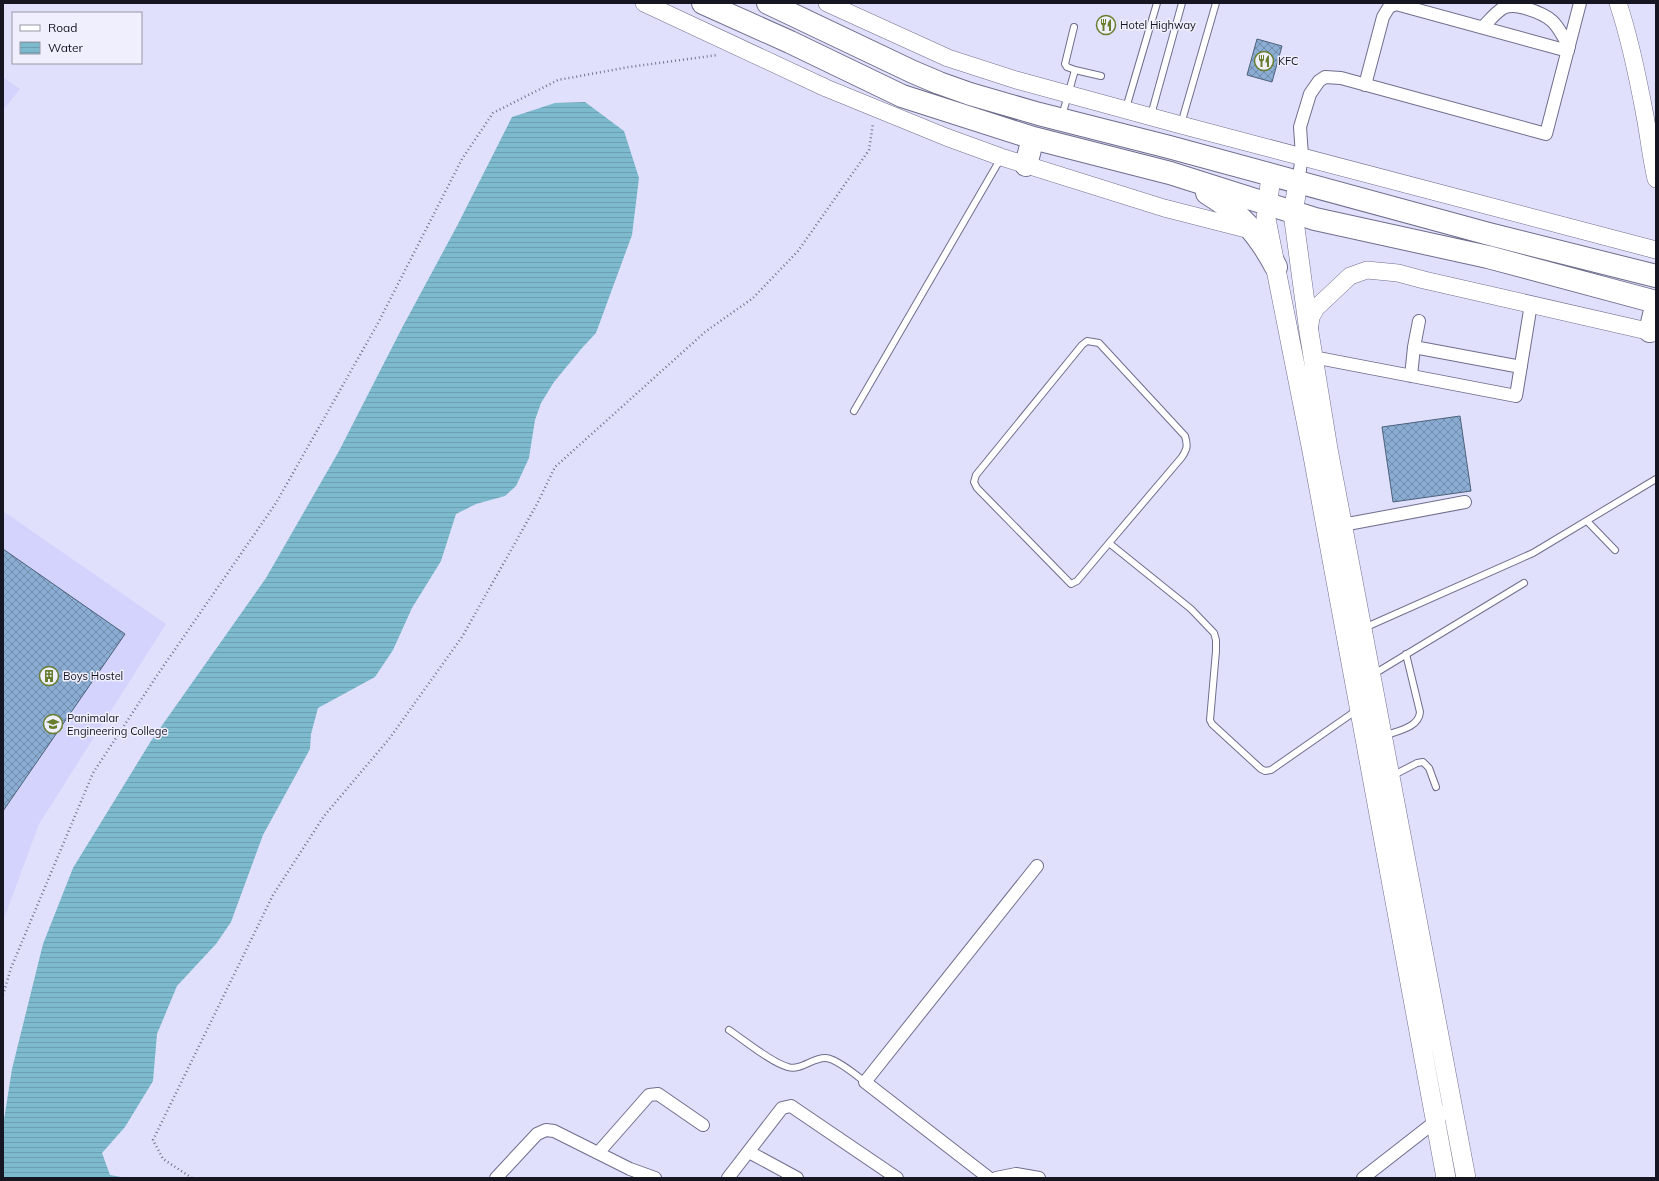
<svg xmlns="http://www.w3.org/2000/svg" width="1659" height="1181" font-family="Mulish,sans-serif">
<style>
.built{fill:#d4d3fd}
.water{fill:url(#water-rules)}
.building{fill:url(#building-cross-hatch);stroke:#4c617a}
.lines{fill:none;stroke-linecap:round;stroke-linejoin:round}
.lane-casing{stroke:#6f6e8d;stroke-width:8}
.street-casing{stroke:#6f6e8d;stroke-width:14}
.secondary-casing{stroke:#6f6e8d;stroke-width:18}
.primary-casing{stroke:#6f6e8d;stroke-width:20}
.highway-casing{stroke:#6f6e8d;stroke-width:24}
.path{stroke:#747488;stroke-width:2.5;stroke-dasharray:1 3;stroke-linecap:butt}
.lane{stroke:#fff;stroke-width:6}
.street{stroke:#fff;stroke-width:12}
.secondary{stroke:#fff;stroke-width:17}
.primary{stroke:#fff;stroke-width:19}
.highway{stroke:#fff;stroke-width:22}
.labels{text-anchor:middle;dominant-baseline:central;stroke-width:3;stroke-linejoin:round;paint-order:stroke}
.poi-label{font-size:11px;fill:#161622;stroke:#efeffd;text-anchor:start}
</style>
<defs>
<pattern id="water-rules" width="6" height="5" patternUnits="userSpaceOnUse"><rect width="6" height="5" fill="#7ebace"/><path d="M0 2.5h6" fill="none" stroke="#6c9fb1"/></pattern>
<pattern id="building-cross-hatch" width="8" height="8" patternUnits="userSpaceOnUse"><rect width="8" height="8" fill="#8bacd3"/><path d="M0 0l8 8M0 8l8-8" fill="none" stroke="#718bab"/></pattern>
</defs>
<rect width="100%" height="100%" fill="#e0e0fc"/>
<!-- built -->
<path class="built" d="M3,77L20,89L3,110Z
M3,511L166,624L39,824L3,921Z"/>
<!-- water -->
<path class="water" d="M585,102L624,131L639,178L632,235L596,333L582,348L554,382L541,403L535,420L529,458L516,486L505,496L476,504L456,514L441,561L412,608L393,650L375,677L318,708L311,734L310,749L263,835L231,922L216,944L177,986L157,1034L153,1081L125,1127L102,1153L110,1175L127,1178H3V1126L12,1069L43,944L73,868L151,741L266,578L339,451L403,326L457,226L512,117L555,103Z"/>
<!-- building -->
<path class="building" d="M1257,39L1282,46L1272,82L1247,75Z
M1460,416L1471,491L1393,502L1382,427Z
M3,549L125,634L3,811Z"/>
<g class="lines">
<!-- lane casing -->
<g class="lane-casing">
<path id="lane" d="M1075,70L1101,76
M1126,108L1157,3
M1151,115L1182,3
M1062,116L1075,70L1067,67L1065,64L1074,27
M1181,124L1216,3
M854,411L1001,158
M1587,521L1615,550
M1109,543L1077,581L1071,584L977,488L974,482L976,475L1082,345L1087,341L1099,343L1185,436C1188,446 1187,449 1182,457L1109,543L1191,609L1214,633L1216,640V651L1210,720L1212,724L1261,769L1265,771L1271,770L1357,710
M1364,628L1533,553L1656,479
M1374,674L1524,583
M1384,736C1396,731 1419,728 1420,712L1406,654
M1392,776L1417,763L1423,762L1429,768L1436,787
M729,1030C744,1040 772,1063 788,1067C801,1071 813,1057 826,1058C837,1059 856,1075 865,1082"/>
</g>
<!-- street casing -->
<g class="street-casing">
<path id="street" d="M1483,27C1489,21 1495,13 1503,8C1510,5 1518,6 1525,8C1552,16 1556,22 1569,47
M1365,85L1383,17L1389,7L1396,4L1568,51
M1298,183L1302,156L1300,127L1310,94L1319,81L1325,77L1341,78L1546,134L1580,3
M1414,347L1419,321
M1313,357L1516,396L1531,304
M1411,376L1414,347L1521,367
M1337,526L1465,502
M749,1152L797,1178
M598,1153L649,1095L658,1094L703,1125
M496,1178L537,1134L546,1130L554,1131L630,1169L655,1178
M728,1178L782,1108L791,1106L897,1178
M989,1178L865,1082L1037,866
M996,1178L1016,1174L1039,1178
M1363,1178L1436,1121L1451,1105"/>
</g>
<!-- secondary casing -->
<g class="secondary-casing">
<path id="secondary" d="M644,3L826,88L946,137L1001,157L1164,208L1254,231
M827,3L948,58L1016,80L1181,125L1656,250
M1618,3C1630,39 1638,78 1645,116C1649,137 1651,158 1656,179
M1309,332L1311,317L1316,308L1350,276L1367,270L1398,273L1424,280L1656,333"/>
</g>
<!-- primary casing -->
<g class="primary-casing">
<path id="primary" d="M1271,175L1266,219L1312,451L1446,1178
M1298,183L1293,213L1309,332L1328,449L1466,1178"/>
</g>
<!-- highway casing -->
<g class="highway-casing">
<path id="highway" d="M703,3L790,42L902,96L1033,138L1170,173L1315,219L1488,257L1656,302
M768,3L913,72L939,83L970,94L1039,114L1169,147L1489,234L1656,276
M1026,165L1033,138
M1207,193C1240,213 1258,233 1276,267
M1650,331L1656,307"/>
</g>
<!-- path -->
<path class="path" d="M3,995L11,968L93,773L158,674L276,503L377,325L462,159L493,113L558,80L629,67L718,55
M192,1178L163,1159L153,1140L273,895L324,816L389,739L462,637L537,504L555,467L705,332L753,298L798,251L869,150L873,123"/>
<!-- lane -->
<use href="#lane" class="lane"/>
<!-- street -->
<use href="#street" class="street"/>
<!-- secondary -->
<use href="#secondary" class="secondary"/>
<!-- primary -->
<use href="#primary" class="primary"/>
<!-- highway -->
<use href="#highway" class="highway"/>
</g>
<!-- icons -->
<defs>
<g id="restaurant-ring" transform="scale(1)"><circle r="9.5" fill="#efeffd" stroke="#687e2f" stroke-width="1.5"/><path d="M-5-6h1v4h1v-4h1v4h1v-4h1v5L-1.5 .5V6h-2V.5L-5-1ZM5-6V6H3V1.5H1.5Q1.5-4 5-6Z" fill="#687e2f"/></g>
<g id="building-ring" transform="scale(1)"><circle r="9.5" fill="#efeffd" stroke="#687e2f" stroke-width="1.5"/><path d="M-4-6H4V6H1V3H-1V6H-4ZM-2.5-4.3h1.7v1.8h-1.7ZM.8-4.3h1.7v1.8H.8ZM-2.5-1h1.7V.8h-1.7ZM.8-1h1.7V.8H.8Z" fill="#687e2f"/></g>
<g id="university-ring" transform="scale(1)"><circle r="9.5" fill="#efeffd" stroke="#687e2f" stroke-width="1.5"/><path d="M0-5L7-2L0 1L-7-2ZM-4 1L0 2.5L4 1V4Q0 6-4 4Z" fill="#687e2f"/></g>
</defs>
<g fill-rule="evenodd">
<use href="#restaurant-ring" x="1106" y="25"/>
<use href="#restaurant-ring" x="1264" y="61"/>
<use href="#building-ring" x="49" y="676"/>
<use href="#university-ring" x="53" y="724"/>
</g>
<g class="labels">
<!-- poi labels -->
<g class="poi-label">
<text x="1120" y="25">Hotel Highway</text>
<text x="1278" y="61">KFC</text>
<text x="63" y="676">Boys Hostel</text>
<text x="67" y="718">Panimalar<tspan x="67" dy="13">Engineering College</tspan></text>
</g>
</g>
<!-- border -->
<rect width="1659" height="1181" fill="none" stroke="#161622" stroke-width="8"/>
<!-- legend -->
<rect x="12" y="12" width="130" height="52" fill="#efeffd" stroke="#9898a5"/>
<rect x="20" y="25" width="20" height="6" fill="#ffffff" stroke="#9898a5"/>
<text x="48" y="32" font-size="12" fill="#161622">Road</text>
<rect x="20" y="42" width="20" height="12" fill="url(#water-rules)" stroke="#9898a5"/>
<text x="48" y="52" font-size="12" fill="#161622">Water</text>
</svg>
